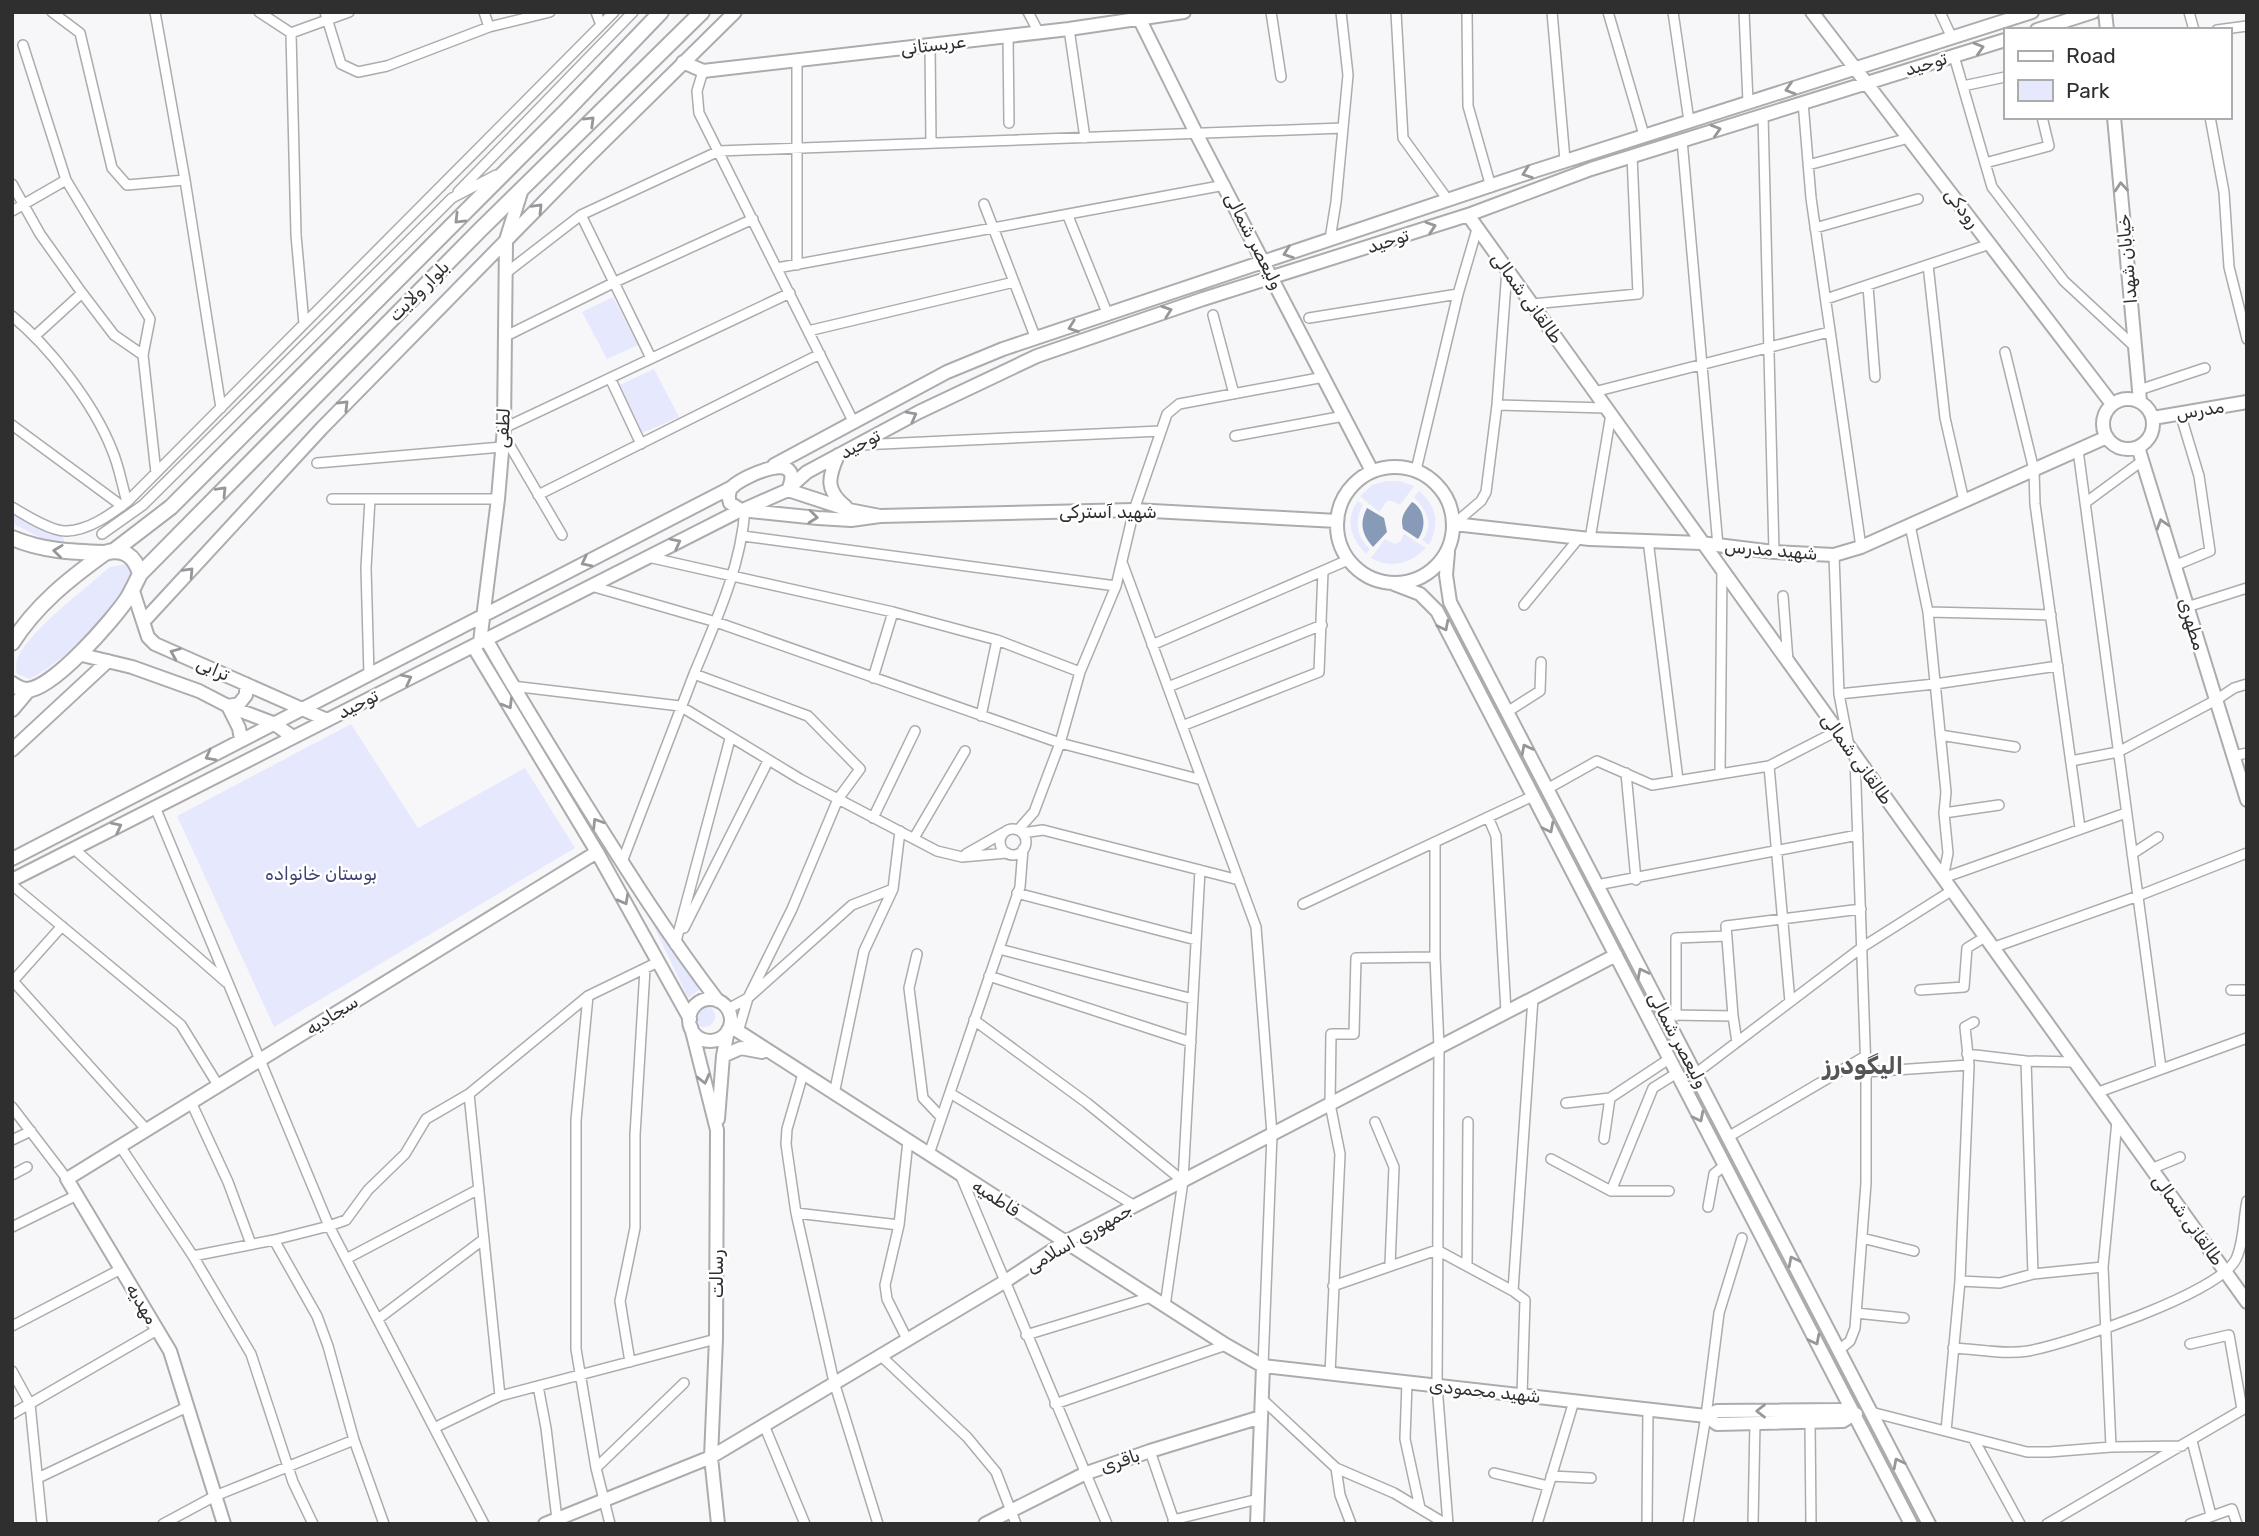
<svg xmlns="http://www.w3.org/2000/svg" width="2259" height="1536" font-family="Rubik,'Noto Naskh Arabic',sans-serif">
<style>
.green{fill:#e6e8fd}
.water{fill:#879bb8}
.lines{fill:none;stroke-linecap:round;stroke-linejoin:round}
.street-casing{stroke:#acacae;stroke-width:12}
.secondary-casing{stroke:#acacae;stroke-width:16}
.primary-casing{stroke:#acacae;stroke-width:18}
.street{stroke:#fff;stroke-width:9}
.secondary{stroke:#fff;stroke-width:12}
.primary{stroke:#fff;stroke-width:14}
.oneway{stroke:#979798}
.labels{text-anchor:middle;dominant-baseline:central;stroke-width:5;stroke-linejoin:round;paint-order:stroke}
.street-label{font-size:18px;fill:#2f2f30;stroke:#fff}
.park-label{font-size:18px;fill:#404271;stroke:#fff}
.district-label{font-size:24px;font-weight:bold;fill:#555557;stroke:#fff}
</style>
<rect width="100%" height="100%" fill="#f7f7f9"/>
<!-- green -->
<path class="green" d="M613,297L638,345L607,359L582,312Z
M654,369L679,417L642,433L620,385Z
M1386,481H1400L1414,486L1400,505L1392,501H1387L1379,512L1360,496L1372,485Z
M1419,491C1437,506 1440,524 1429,545L1422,540C1435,525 1426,510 1414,497Z
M1358,501L1363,505C1354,521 1356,536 1370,549L1366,554C1351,539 1344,519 1358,501Z
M12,510L63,537L65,544L47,541L12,523Z
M1404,534L1426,548C1410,564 1391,569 1371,558L1385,539L1395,544L1401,541Z
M126,564L132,576C104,617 74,655 30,679L17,674C15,666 16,660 20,653C39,623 83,591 110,567Z
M351,724L418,828L525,768L575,848L274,1027L177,816Z
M650,918L700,989L688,998Z
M693 1016a11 11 0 1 1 22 0a11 11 0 1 1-22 0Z"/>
<!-- water -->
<path class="water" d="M1412,502C1425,509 1427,527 1418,539L1403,529C1400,517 1404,512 1412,502Z
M1367,508L1384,518L1387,532L1373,547C1362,535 1359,523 1367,508Z"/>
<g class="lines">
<!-- street casing -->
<g class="street-casing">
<path id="street" d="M52,12L80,33L112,168L127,185L185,180
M155,12L185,180L221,408
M259,12L291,33L296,235L304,324
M325,12L341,64L358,72L387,66L489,27L550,12
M484,12L489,27
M596,12L601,25
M1028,12L1038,31
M1271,12L1281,77
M1396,12L1403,138L1448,200
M1467,12L1468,106L1491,187
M1552,12L1565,160
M1608,12L1644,135
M1673,12L1689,121
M1744,12L1748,102
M1940,12L1952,38
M2189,12L2194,30
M1069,29L1085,138
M2217,30L2247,26
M291,33L349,12
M1008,36L1009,123
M23,45L66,180L150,319L143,355L156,473
M930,45L931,143
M1954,56L1992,187L2064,281L2135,347
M797,60V265
M703,71L697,91L699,113L853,421
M1963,86L2005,77
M1803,102L1811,198L1861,547
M1763,115L1774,552
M2210,117L2224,192L2229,267L2247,339
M1682,140L1718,546
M1985,163L2049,146L2042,117
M1808,165L1909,138
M12,184L40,234L82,293L114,335L143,355
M458,192L633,12
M984,204L1036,339
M12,211L66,180
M581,215L651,358
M1068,216L1108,315
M1815,228L1918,199
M1330,239L1336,202L1348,75L1341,12
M1928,265L1945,418L1964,501
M777,268L1225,185
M506,273L581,215L719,151L1343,128
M1868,286L1875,377
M1826,299L1990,244
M1532,304L1638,294L1632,156
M1213,315L1234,394
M12,316C50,347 94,404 112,450C119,466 122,485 127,502
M1309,318L1458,294
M808,331L1014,282
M36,335L82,293
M506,336L615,282L753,219
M2005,352L2034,470L2035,504L2080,828
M610,378L641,444
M2139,390L2205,368
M1594,392L1829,332
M1497,405L1606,408
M12,425L122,506
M504,428L790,293
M503,434L562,535
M1235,436L1344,416
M860,445L1160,431
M2078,450L2161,1068
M317,463L502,447
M1416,470L1458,294L1477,229
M538,495L820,354
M332,499H498
M2085,503L2142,461
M12,507C25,515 52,532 67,531C89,530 110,515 127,502L614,12
M1454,524L1481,501L1486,492L1497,405L1507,270
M1910,525L1928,612L1946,792L1944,813L1948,853L1943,878
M102,534L143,505L452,198L496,175
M743,536L1116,586
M1590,539L1611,414
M1648,540L1678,780
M1834,555L1839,694L1848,741
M648,557L893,612L997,640L1080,672
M1122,562L1256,927L1272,1134L1263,1366
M2174,566L2210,551L2199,476L2180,413
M591,586L716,622L1060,743L1202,780
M1783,596L1788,661
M1524,605L1579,538
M2187,607L2247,588
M1928,612L2051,615
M1152,645L1348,560
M694,674C716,621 741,567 745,509
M369,675L366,568L370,499
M873,678L893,612
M512,686L680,706L800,779L937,851L962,857L1007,853
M1168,687L1322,625
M1839,694L1935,684L2058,666
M1507,712L1540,691L1541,662
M981,716L997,640
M1182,726L1319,672L1323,571
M1940,735L2015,747
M2233,756L2247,753
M2071,761L2118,752L2216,700L2234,688L2247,684
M1769,766L1790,1002
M1626,773L1636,880
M1720,774L1722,571
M1547,789L1597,761L1652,785L1769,766L1837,731
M155,807L329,1226L484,1524
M1944,813L1999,805
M1488,817L1496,836L1506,1012
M873,818L915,731
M1000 842a13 13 0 1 1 26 0a13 13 0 1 1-26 0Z
M1018,830L1034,812L1060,743L1080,672L1116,586L1134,510L1167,414L1179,404L1324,377
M1022,833L1043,830L1239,880
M914,838L965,751
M1435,842V957L1439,1047L1437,1386L1448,1524
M74,849L226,982
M966,854L1003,833
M2132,854L2158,837
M622,862L694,674L808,716L860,769L838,799L792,909L748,998L738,1032
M1943,878L2126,813
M12,885L181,1025L218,1085
M1597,885L1858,835
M1017,893L1196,940
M1303,904L1533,796
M62,926L13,981L146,1129
M684,928L768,761
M675,945L730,739
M1992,948L2138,896L2247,853
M999,949L1193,999
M917,954L909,988L923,1098L941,1117
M989,976L1191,1042
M1920,990L1964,987L1967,948L1985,937
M2231,990H2247
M588,996L576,1120V1349L596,1468L610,1524
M728,1009L748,998L852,905L893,889
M1671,1015L1733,1016
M1676,1016V938L1727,936
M974,1020L1087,1103L1183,1181
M1737,1042L1733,1016L1726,926L1861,909
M1967,1054L2026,1061L2074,1062
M2026,1061L2033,1274
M1866,1072L1969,1065L1965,1027L1974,1022
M803,1074L787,1129L786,1144L796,1213L834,1382L878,1524
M1695,1074L1861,948L1951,891
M950,1093L1135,1206
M2096,1093L2247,1038
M469,1094L500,1396
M834,1094L864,951L893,889L900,831
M191,1102L228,1182L251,1244
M1566,1103L1610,1098L1669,1059
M12,1107L67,1179
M1375,1122L1394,1167L1390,1265
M1728,1137L1864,1057
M1604,1139L1610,1098
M12,1140L31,1131
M120,1146L193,1256L251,1354L293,1482L313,1524
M929,1154L1020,887L1023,849
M1551,1159L1611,1191H1669
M2151,1169L2180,1157
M960,1174L1107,1524
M12,1175L27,1167
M1611,1191L1653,1088L1677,1073
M1708,1207L1714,1174L1725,1165
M796,1213L899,1225
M12,1227L77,1195
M1862,1238L1914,1251
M274,1240L329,1226L346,1220L368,1190L405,1154L426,1119L469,1094L588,996L658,962
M193,1256L274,1240L317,1316L328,1346L354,1440L384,1524
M346,1259L479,1189
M1467,1266L1468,1122
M1960,1281L2000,1283L2033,1274L2103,1267
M1333,1286L1437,1250L1513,1291
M1165,1306L1183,1181L1200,870
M1856,1313L1904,1318
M378,1319L484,1239
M12,1326L121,1269
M1026,1335L1151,1297
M907,1339L887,1299L885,1285L899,1225L908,1141
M2190,1344L2229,1335L2242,1409
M1953,1348C1977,1349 2005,1355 2028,1351C2067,1344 2220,1293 2236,1259C2244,1242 2243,1220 2247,1201
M1839,1350L1850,1341L1855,1328L1866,1183V1072L1855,757
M880,1355L967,1437L996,1472L1016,1524
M630,1362L620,1301L635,1228V1135L645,969
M12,1371L30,1404L42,1524
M1330,1374L1340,1154L1330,1104L1331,1034H1354L1356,958L1435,957
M1407,1382L1405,1439L1420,1508
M538,1386L546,1428L557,1519
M1522,1395L1525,1300L1513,1291L1533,998
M1262,1399L1336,1468L1394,1493L1446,1524
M1055,1404L1226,1345
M1871,1412L2027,1452H2049L2111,1447L2182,1446
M12,1414L157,1330
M1810,1422L1811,1524
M764,1425L805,1524
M434,1428L500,1396L716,1339
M1946,1431L1960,1281L1969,1065
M1973,1438L2020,1524
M2192,1441L2211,1515
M2111,1447L2103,1267L2117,1121
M1150,1451L1175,1524
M596,1468L684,1383
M1336,1468L1340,1495L1351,1524
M1494,1473L1548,1486
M1551,1476L1591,1478
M38,1478L187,1407
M1173,1520L1258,1499
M163,1524L215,1496L354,1440
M1537,1524L1574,1401
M1647,1524L1648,1410
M1688,1524L1706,1416L1719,1313L1742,1238
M1753,1524L1755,1423
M2047,1524L2247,1407
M2190,1524L2232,1509L2237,1524"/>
</g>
<!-- secondary casing -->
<g class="secondary-casing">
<path id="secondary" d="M1136,12L1196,133L1372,471
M1812,12L2112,404
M2105,12L2107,30
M2037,30L2093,12
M683,62L703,71L1069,29L1184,12
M2114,117L2140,401
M1468,215L2247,1302
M2103 424a25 25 0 1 1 50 0a25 25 0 1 1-50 0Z
M2153,418L2247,402
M2138,447L2247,800
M838,455C828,478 825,490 846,507
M774,465L947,372L1003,349L1534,171L2032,12
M1337 525a58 58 0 1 1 116 0a58 58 0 1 1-116 0Z
M790,487L807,472L919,412L1037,356L1203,299L1468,215L1591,169L2005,40
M745,509L788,490C806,448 745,475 732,487C728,492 728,497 730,503L741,510L818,518L851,520L880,516L849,510L788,490
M880,516L1134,510L1337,521
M1454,524L1590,539L1701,543L1774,552L1834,555L1861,547L2107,437
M1448,552L1446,575L1450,602L1929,1524
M1394,584L1420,594L1437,611L1911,1524
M132,588L148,637L155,644L327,720
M143,622L322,428L586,159L735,12
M486,639C518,696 552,750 586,805C628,872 669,937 718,1001
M480,642L498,499L504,428L506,240L522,189
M473,646L597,852L690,1019
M78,654L132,667L199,691L228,706L273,723L293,737
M241,739L239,728L228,706L239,704L246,695V684
M12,750L108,661
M12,859L734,486
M12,880L741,510
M689 1020a21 21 0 1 1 42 0a21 21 0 1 1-42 0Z
M730,1026L1226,1345L1263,1366L1706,1416
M691,1027L717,1130L716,1339L711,1457L718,1524
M723,1056L741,1048L762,1052
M718,1119L723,1056L728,1030
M1854,1414L1843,1421L1717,1424L1706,1416L1717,1411L1841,1410L1856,1414
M224,1524L170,1351L67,1179L597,852
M545,1524L711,1457L1004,1282L1065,1242L1616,955
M985,1524L1084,1474L1150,1451L1261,1417
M1257,1524L1263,1366"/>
</g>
<!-- primary casing -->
<g class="primary-casing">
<path id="primary" d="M12,538C43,551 72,552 105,553
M115,550L171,507L567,110L661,12
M140,574L480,230L702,12
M12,643C36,605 69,579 105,553C123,547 135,556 140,574C136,582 132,591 127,599C113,620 53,689 27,690C21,690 17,687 12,684
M12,709L28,690"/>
</g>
<!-- street -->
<use href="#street" class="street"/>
<!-- secondary -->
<use href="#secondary" class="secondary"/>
<!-- primary -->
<use href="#primary" class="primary"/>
</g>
<!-- one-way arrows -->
<defs><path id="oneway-chevron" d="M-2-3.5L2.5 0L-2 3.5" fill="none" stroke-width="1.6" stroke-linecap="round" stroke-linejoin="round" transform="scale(1.75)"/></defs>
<g class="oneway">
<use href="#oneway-chevron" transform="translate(1979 48) rotate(-17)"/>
<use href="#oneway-chevron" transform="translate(1790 89) rotate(163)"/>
<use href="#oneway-chevron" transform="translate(590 121) rotate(-44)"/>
<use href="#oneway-chevron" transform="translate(1716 130) rotate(-17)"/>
<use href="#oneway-chevron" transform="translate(1527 173) rotate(160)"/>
<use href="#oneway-chevron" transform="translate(2121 187) rotate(-95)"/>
<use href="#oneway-chevron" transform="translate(538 208) rotate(-46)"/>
<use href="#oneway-chevron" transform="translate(459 219) rotate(135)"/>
<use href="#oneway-chevron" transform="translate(1431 227) rotate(-18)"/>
<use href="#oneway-chevron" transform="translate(1288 253) rotate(161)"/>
<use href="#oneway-chevron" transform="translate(1167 311) rotate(-19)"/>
<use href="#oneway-chevron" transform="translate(1073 327) rotate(161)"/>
<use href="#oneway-chevron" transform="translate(344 405) rotate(-45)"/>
<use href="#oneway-chevron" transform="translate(912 416) rotate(-28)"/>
<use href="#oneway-chevron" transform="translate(222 491) rotate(-46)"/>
<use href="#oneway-chevron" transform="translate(813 517) rotate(6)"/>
<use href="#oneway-chevron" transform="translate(2162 524) rotate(-107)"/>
<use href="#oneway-chevron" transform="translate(676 543) rotate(-27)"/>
<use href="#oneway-chevron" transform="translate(58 551) rotate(-173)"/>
<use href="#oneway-chevron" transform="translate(586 562) rotate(153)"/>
<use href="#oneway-chevron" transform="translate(189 572) rotate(-47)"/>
<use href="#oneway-chevron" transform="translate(1444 626) rotate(63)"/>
<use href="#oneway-chevron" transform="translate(175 653) rotate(-157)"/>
<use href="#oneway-chevron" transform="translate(407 679) rotate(-27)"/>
<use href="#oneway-chevron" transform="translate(508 704) rotate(59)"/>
<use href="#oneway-chevron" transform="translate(1526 749) rotate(-117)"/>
<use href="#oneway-chevron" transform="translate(210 756) rotate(152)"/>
<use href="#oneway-chevron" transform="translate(597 823) rotate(-122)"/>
<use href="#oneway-chevron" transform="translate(117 827) rotate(-27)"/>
<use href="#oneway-chevron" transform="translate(1549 828) rotate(63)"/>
<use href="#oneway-chevron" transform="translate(624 900) rotate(61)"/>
<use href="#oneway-chevron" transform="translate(1642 973) rotate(-117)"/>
<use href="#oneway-chevron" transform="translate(704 1079) rotate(76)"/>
<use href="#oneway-chevron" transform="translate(1699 1117) rotate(63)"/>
<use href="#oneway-chevron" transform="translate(1793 1261) rotate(-117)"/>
<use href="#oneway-chevron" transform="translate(1815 1340) rotate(63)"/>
<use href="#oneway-chevron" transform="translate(1761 1411) rotate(180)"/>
<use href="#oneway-chevron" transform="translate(1898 1463) rotate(-117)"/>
</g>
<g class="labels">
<!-- street labels -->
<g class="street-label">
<text transform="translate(933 45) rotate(-7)">عربستانی</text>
<text transform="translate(1926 64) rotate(-17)">توحید</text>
<text transform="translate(1962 208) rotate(53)">رودکی</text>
<text transform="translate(1254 241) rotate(63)">ولیعصر شمالی</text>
<text transform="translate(1388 241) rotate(-18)">توحید</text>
<text transform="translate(2127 259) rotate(-95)">خیابان شهدا</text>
<text transform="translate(419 291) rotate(-45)">بلوار ولایت</text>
<text transform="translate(1527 298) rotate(54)">طالقانی شمالی</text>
<text transform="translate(2200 410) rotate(-9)">مدرس</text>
<text transform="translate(503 428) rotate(-87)">لطفی</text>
<text transform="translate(860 444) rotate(-28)">توحید</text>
<text x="1108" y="512">شهید آسترکی</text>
<text transform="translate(1771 550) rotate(5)">شهید مدرس</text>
<text transform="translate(2192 624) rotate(73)">مطهری</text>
<text transform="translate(213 669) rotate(23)">ترابی</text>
<text transform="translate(358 704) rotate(-27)">توحید</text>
<text transform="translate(1857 759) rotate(54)">طالقانی شمالی</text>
<text transform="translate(332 1015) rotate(-32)">سجادیه</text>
<text transform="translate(1678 1040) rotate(62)">ولیعصر شمالی</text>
<text transform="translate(996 1198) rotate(33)">فاطمیه</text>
<text transform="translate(2188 1220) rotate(54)">طالقانی شمالی</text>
<text transform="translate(1079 1238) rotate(-30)">جمهوری اسلامی</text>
<text transform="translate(717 1274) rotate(-90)">رسالت</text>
<text transform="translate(142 1304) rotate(59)">مهدیه</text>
<text transform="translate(1485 1391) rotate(6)">شهید محمودی</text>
<text transform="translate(1120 1461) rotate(-19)">باقری</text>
</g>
<!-- park labels -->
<g class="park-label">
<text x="321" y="874">بوستان خانواده</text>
</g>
<!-- district labels -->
<g class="district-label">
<text x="1863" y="1066">الیگودرز</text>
</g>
</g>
<!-- border -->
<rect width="2259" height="1536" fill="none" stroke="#2f2f30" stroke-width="28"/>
<!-- legend -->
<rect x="2004" y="28" width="228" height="91" fill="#ffffff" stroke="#acacac" stroke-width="2"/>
<rect x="2018" y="51" width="35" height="10" fill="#ffffff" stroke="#acacac" stroke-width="2"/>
<text x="2066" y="63" font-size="21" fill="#2f2f30">Road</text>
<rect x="2018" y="80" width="35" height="21" fill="#e6e8fd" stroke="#acacac" stroke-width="2"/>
<text x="2066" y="98" font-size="21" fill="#2f2f30">Park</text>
</svg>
